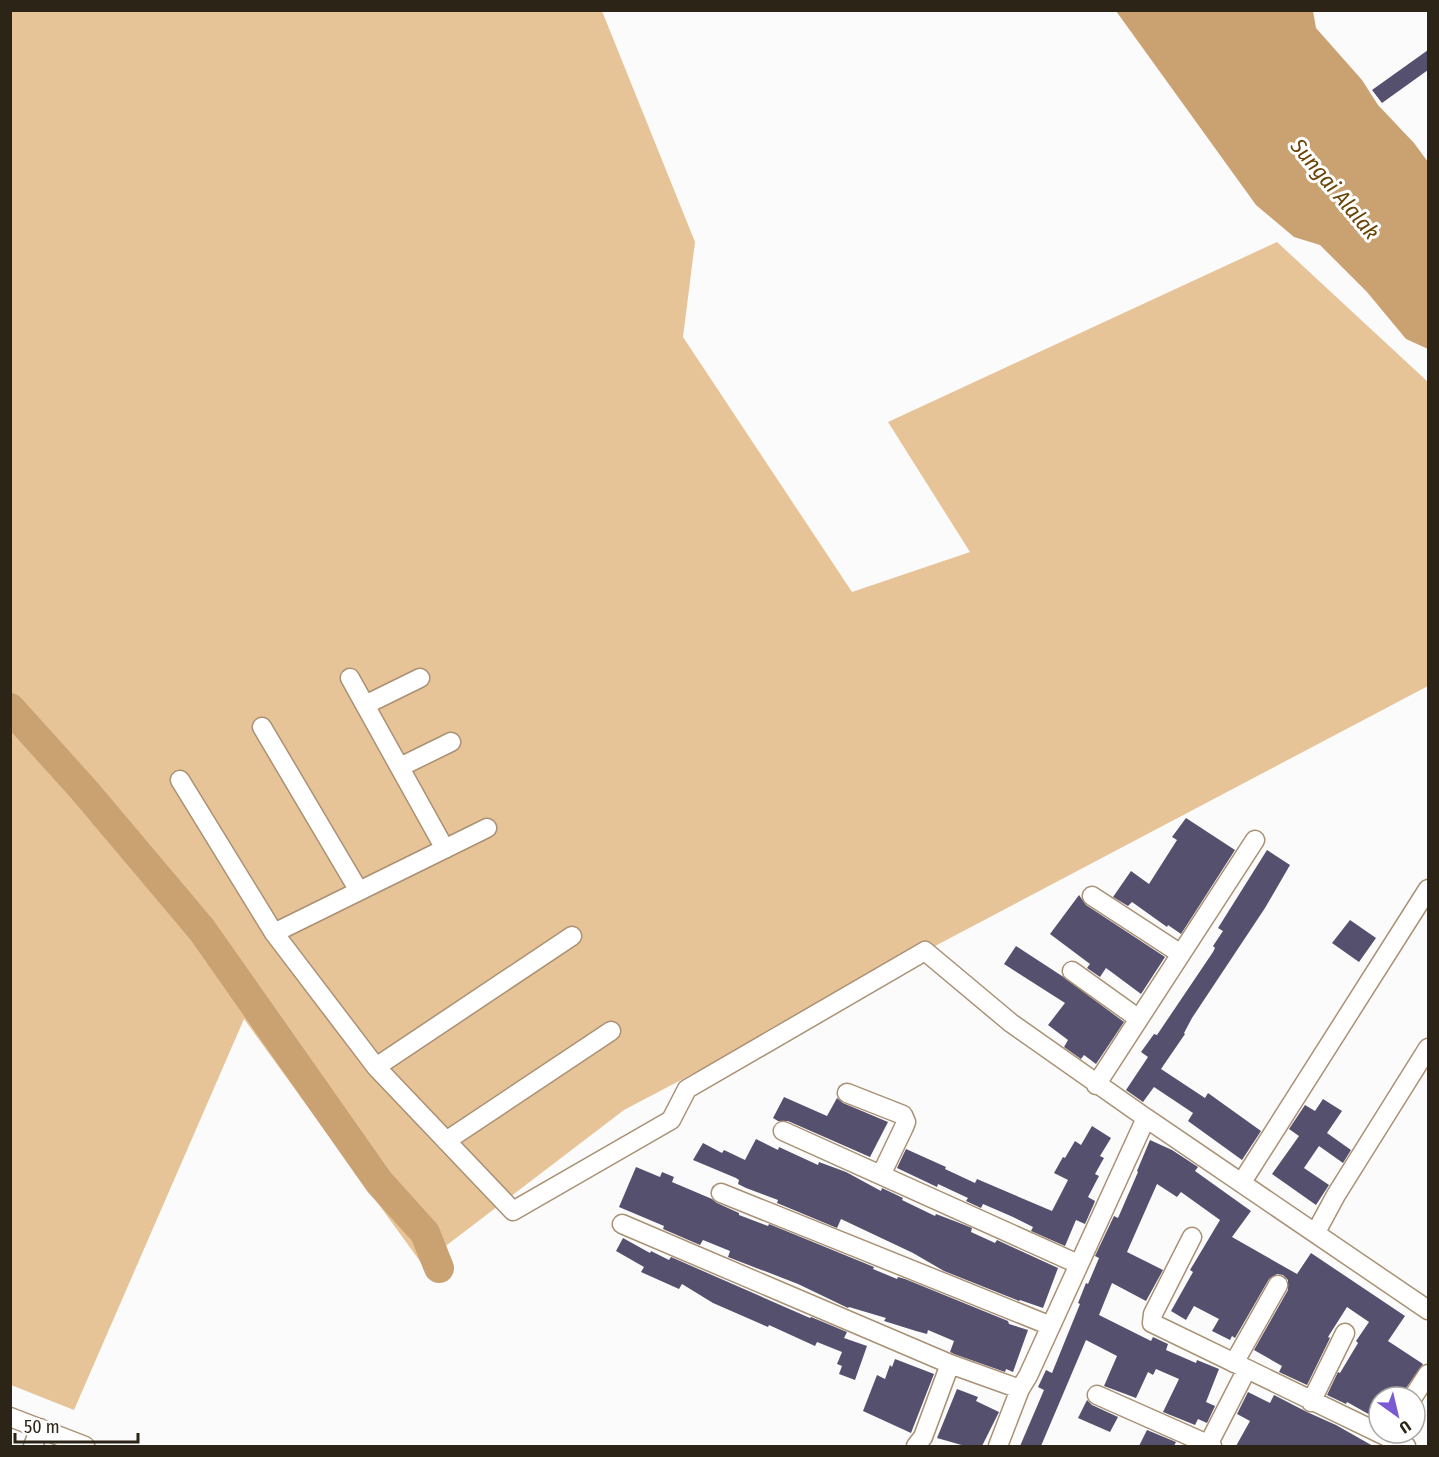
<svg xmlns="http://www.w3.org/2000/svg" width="1439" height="1457" font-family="'Fira Sans Condensed',sans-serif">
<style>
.green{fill:#e7c398}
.water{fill:#caa272}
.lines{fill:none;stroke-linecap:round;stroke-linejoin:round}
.river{stroke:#caa272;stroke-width:30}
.building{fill:#56506f}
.minor-casing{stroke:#aa9174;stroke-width:21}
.minor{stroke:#fff;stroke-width:18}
.labels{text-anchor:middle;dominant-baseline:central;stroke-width:6;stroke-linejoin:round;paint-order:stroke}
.water-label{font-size:22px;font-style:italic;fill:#6a4405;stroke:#fff}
</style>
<rect width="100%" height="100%" fill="#fbfbfb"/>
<!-- green -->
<path class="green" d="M10,11H602L695,242L683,337L852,592L970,552L888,422L1277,242L1428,382V686L624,1110L422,1264L244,1019L74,1410L11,1385Z"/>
<!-- water -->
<path class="water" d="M1116,11H1313L1316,28L1362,80L1378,105L1414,143L1428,162V349L1406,339L1367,292L1320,245L1294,237L1256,205Z"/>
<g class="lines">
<!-- river -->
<path class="river" d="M10,708L84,790L202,930L379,1182L425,1233L439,1268"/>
</g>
<!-- building -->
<path class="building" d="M1428,50V70L1382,103L1372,90Z
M1186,818L1235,850L1181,934L1168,925L1167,927L1132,902L1128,906L1113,897L1131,871L1149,884L1177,840L1172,837Z
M1267,850L1290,865L1265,908L1192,1018L1184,1033L1185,1034L1161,1069L1205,1098L1208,1093L1261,1131L1242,1160L1188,1121L1193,1113L1154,1087L1143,1102L1126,1090L1148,1057L1141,1052L1154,1034L1157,1035L1213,952L1215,948L1213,946L1223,931L1218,928Z
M1079,895L1086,905L1165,957L1141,994L1106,968L1100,977L1087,968L1090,964L1050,934Z
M1350,920L1376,938L1359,962L1332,943Z
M1016,946L1062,976L1124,1022L1096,1064L1084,1055L1081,1059L1064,1047L1068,1040L1048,1025L1065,1003L1004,964Z
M784,1097L827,1116L837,1098L843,1103L888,1122L870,1157L788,1121H778L773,1118Z
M1323,1099L1342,1111L1327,1133L1351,1150L1343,1163L1319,1146L1304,1168L1329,1185L1316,1205L1272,1174L1299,1136L1289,1129L1305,1105L1315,1111Z
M1092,1126L1111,1138L1100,1156L1104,1158L1095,1174L1099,1176L1088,1197L1095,1201L1093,1206L1085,1224L1076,1220L1065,1246L1031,1231L1033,1227L1013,1217L983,1204L981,1208L966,1201L968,1198L938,1184L937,1187L897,1168L906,1149L946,1167L945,1169L975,1183L977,1179L1052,1211L1068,1180L1054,1173L1063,1157L1065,1158L1075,1141L1081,1145Z
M756,1139L778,1150L779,1147L818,1165L819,1162L846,1172L881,1191L882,1188L903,1198L902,1200L935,1216L936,1214L957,1222L972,1228L971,1232L995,1243L997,1240L1058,1268L1043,1308L1020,1300L1019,1301L944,1271L913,1253L841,1219L837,1228L777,1203L778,1200L746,1188L738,1184L739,1180L736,1178L693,1160L703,1143L722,1153L724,1150L745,1160Z
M1150,1140L1172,1150L1198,1167L1195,1171L1251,1211L1232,1237L1297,1274L1311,1253L1405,1316L1388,1341L1423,1364L1404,1391L1402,1397H1379V1420L1347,1402L1346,1404L1327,1395L1338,1372L1340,1373L1358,1343L1356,1341L1369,1322L1347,1307L1328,1337L1330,1338L1307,1385L1279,1372L1282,1366L1254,1350L1288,1290V1280L1283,1275L1277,1274L1269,1279L1235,1338L1232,1336L1230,1340L1212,1331L1219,1319L1194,1306L1186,1320L1171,1311L1193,1272L1190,1270L1220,1220L1181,1192L1177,1197L1157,1184L1127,1252L1163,1270L1146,1301L1112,1283L1099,1315L1151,1341L1153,1337L1168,1344L1166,1350L1196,1363L1197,1360L1219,1369L1206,1402L1215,1406L1207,1423L1198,1419L1195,1425L1163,1412L1179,1379L1156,1369L1153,1375L1148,1372L1136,1398L1104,1386L1117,1356L1086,1340L1041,1446H1020L1044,1390L1038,1387L1046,1370L1052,1373L1080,1304L1078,1303L1086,1283L1088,1284L1099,1258L1095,1256L1114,1216L1118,1218L1138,1172L1137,1171Z
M636,1167L660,1177L662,1172L674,1177L672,1182L712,1199L717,1203L739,1213V1215L768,1226L769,1224L874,1267L873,1269L897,1279L898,1277L905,1279L1008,1321L1009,1324L1028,1330L1013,1372L1006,1369L1005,1372L954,1354L950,1352L954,1341L928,1330L927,1334L916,1331L884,1321L886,1318L849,1307L848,1308L798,1284L728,1257L730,1251L703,1240L700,1245L663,1229L664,1226L619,1207Z
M623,1238L650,1253L651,1251L669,1260L671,1257L810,1318L811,1317L847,1332L844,1338L867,1346L855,1380L839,1374L842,1366L837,1364L842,1352L817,1342L815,1346L769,1325L768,1327L713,1303L682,1284L679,1289L641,1272L644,1267L616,1251Z
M895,1359L934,1374L911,1433L863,1411L877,1375L885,1379L890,1365L892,1367Z
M957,1389L978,1397L976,1401L999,1412L982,1446H965L937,1438Z
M1248,1392L1270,1403L1274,1395L1307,1412L1336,1425L1373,1446H1236L1250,1421L1237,1414Z
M1087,1400L1092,1405L1118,1417L1110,1432L1078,1418Z
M1147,1430L1176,1442L1174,1446H1139Z"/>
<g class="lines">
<!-- minor casing -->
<g class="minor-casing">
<path id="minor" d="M350,678L445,849
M365,705L420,678
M262,727L359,891
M400,767L451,742
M180,780L274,933L376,1067L513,1211L671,1120L687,1089L925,951L1011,1023L1146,1118L1028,1376L1020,1389L998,1446
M1092,896L1181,954
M274,933L487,828
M1072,971L1139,1019
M376,1067L572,936
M1096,1085L1255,840
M847,1093L903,1115L906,1122L904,1127L881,1175
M1146,1118L1428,1310
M783,1131L1078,1264
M446,1141L611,1031
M1242,1182L1428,889
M721,1193L1051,1326
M622,1224L950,1364L1020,1389
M1316,1232L1336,1195L1428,1048
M1192,1237L1153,1314L1152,1323L1406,1446
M1234,1363L1278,1285
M1097,1395L1212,1446
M1413,1397L1428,1374
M1311,1402L1345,1333
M10,1417L85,1446
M1208,1445L1247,1369
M33,1446L40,1428
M916,1446L923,1437L950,1364"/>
</g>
<!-- minor -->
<use href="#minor" class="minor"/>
</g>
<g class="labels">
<!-- water labels -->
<g class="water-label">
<text transform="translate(1335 189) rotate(50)">Sungai Alalak</text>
</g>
</g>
<!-- border -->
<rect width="1439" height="1457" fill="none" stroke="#2d2418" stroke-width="24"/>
<!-- north arrow -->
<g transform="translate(1397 1415) rotate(146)"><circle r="28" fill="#ffffff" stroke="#aba7a3" stroke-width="1.5"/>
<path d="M0-4.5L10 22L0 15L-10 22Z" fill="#7b59d3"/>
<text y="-9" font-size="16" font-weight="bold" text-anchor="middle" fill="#2d2418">U</text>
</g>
<!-- scale -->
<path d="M15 1433v9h123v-9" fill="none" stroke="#2d2418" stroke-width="3"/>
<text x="24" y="1433" font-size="18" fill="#2d2418" stroke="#ffffff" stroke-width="4.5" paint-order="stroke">50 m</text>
</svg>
